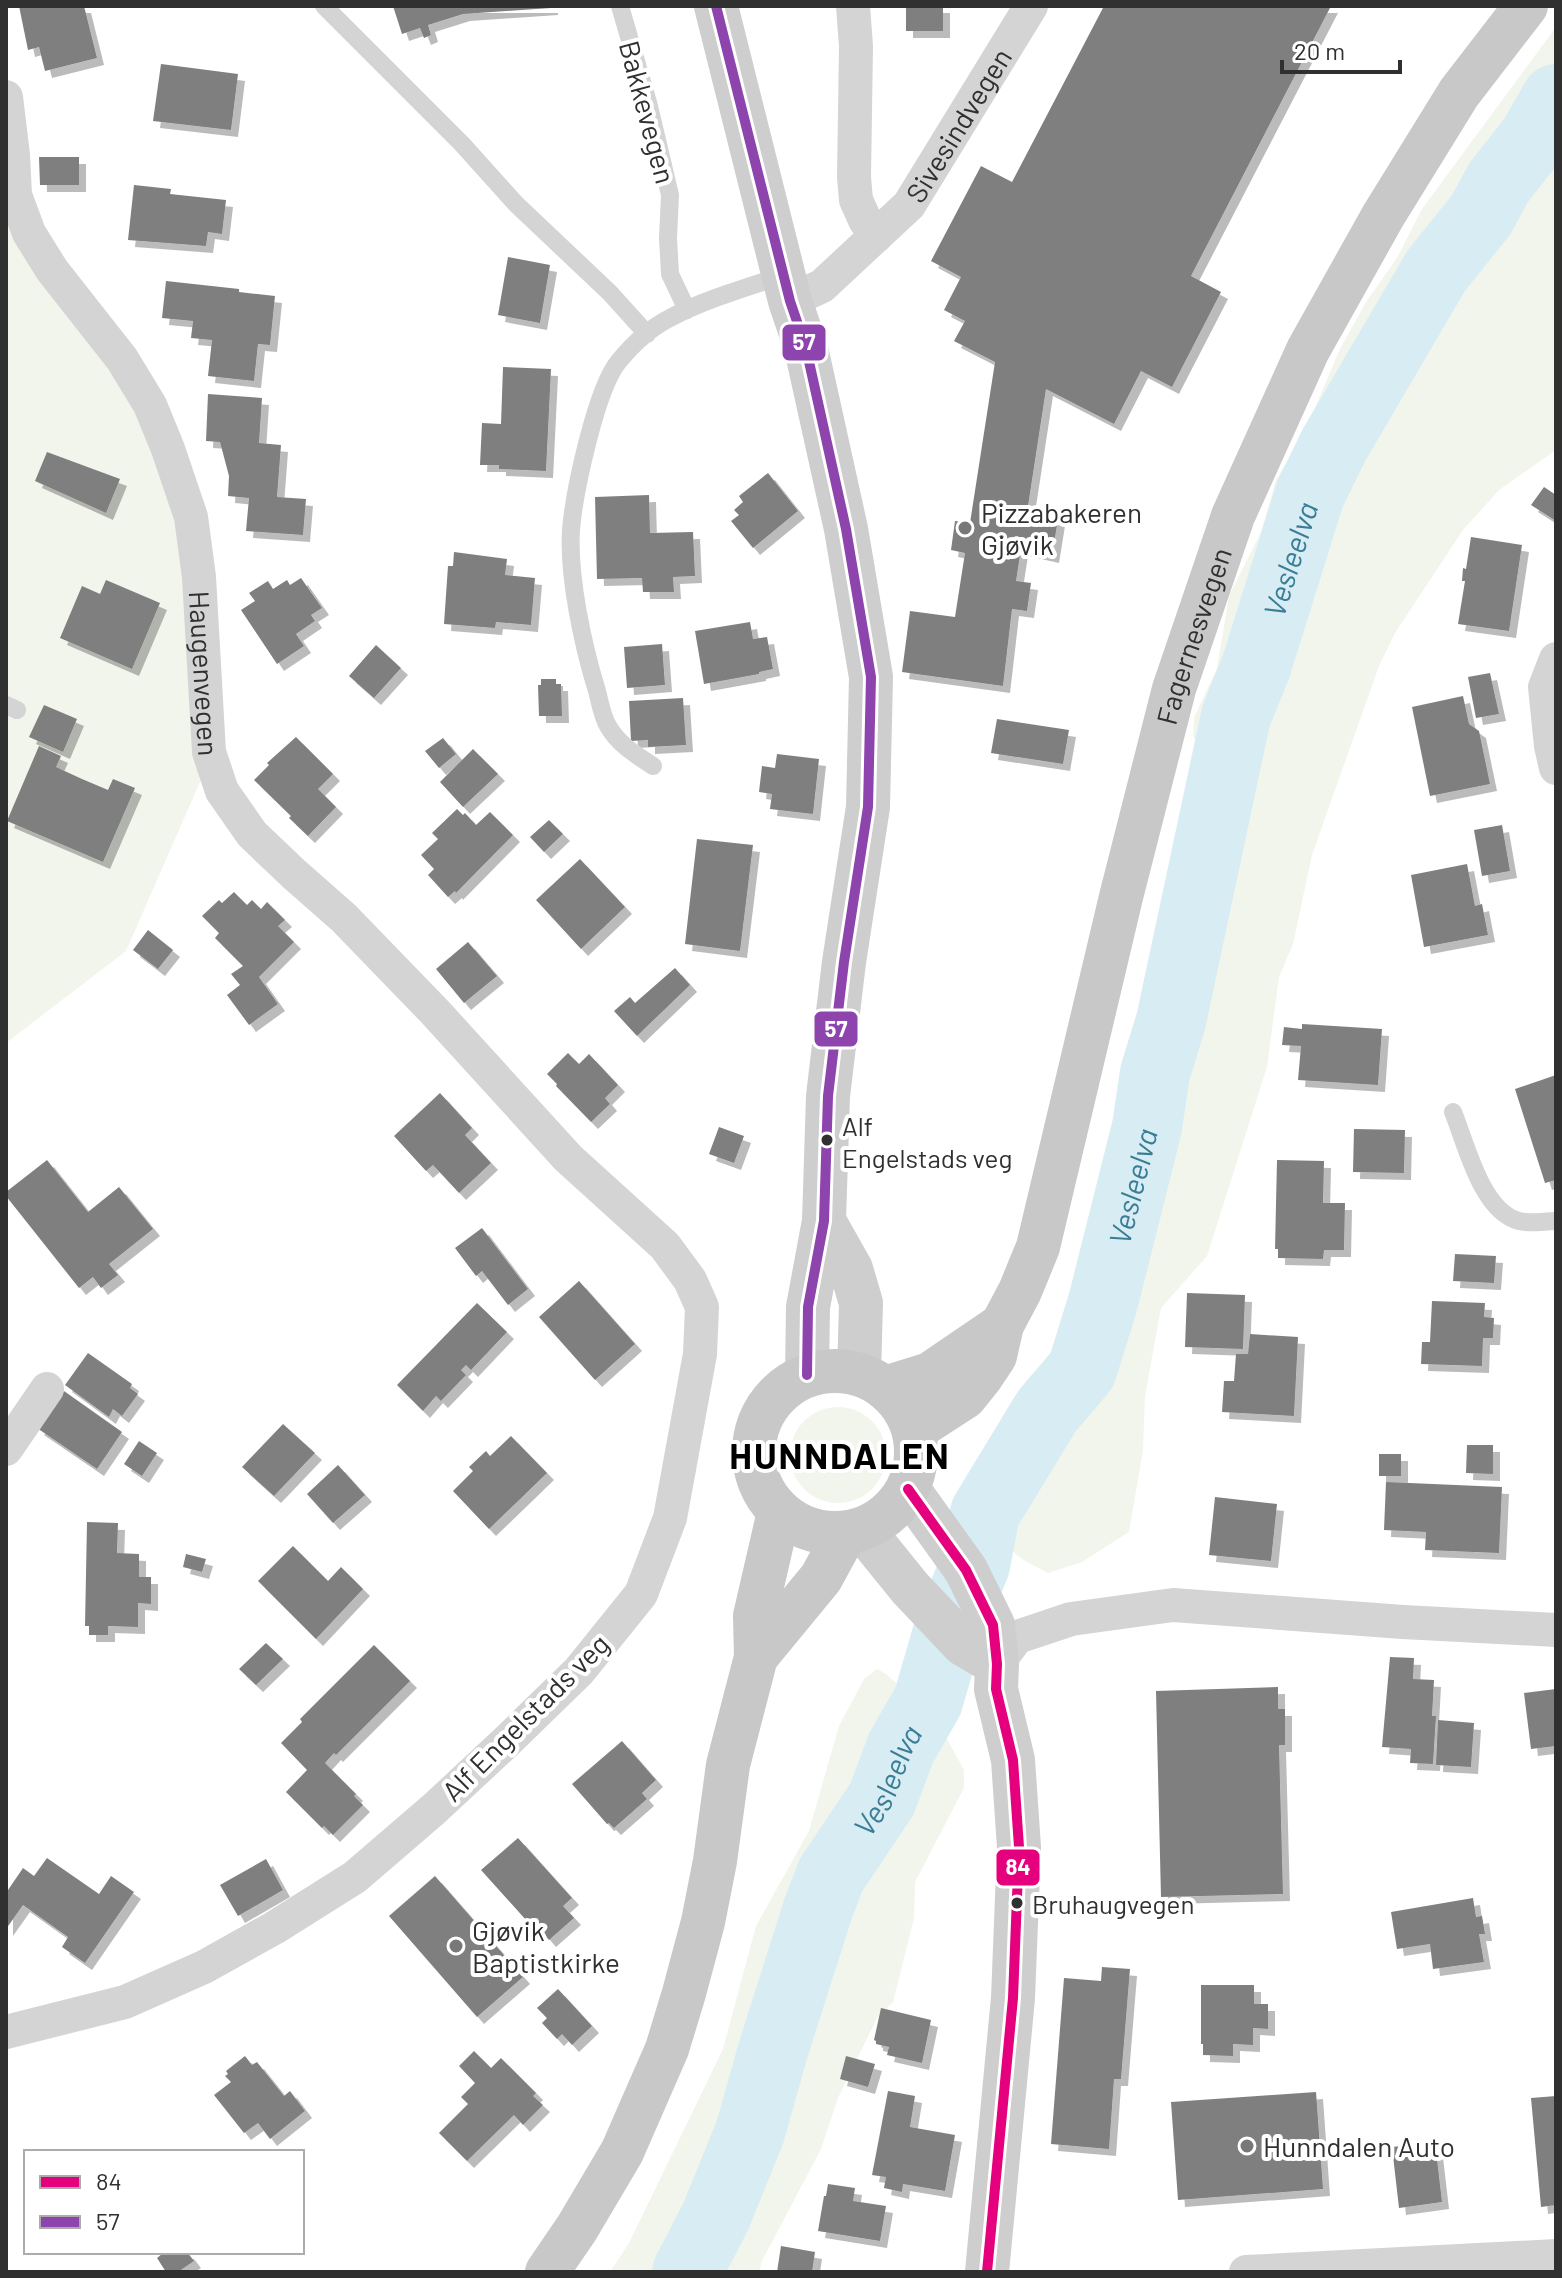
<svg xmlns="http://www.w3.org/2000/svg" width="1562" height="2278" font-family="Barlow,sans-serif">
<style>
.green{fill:#f2f5ec}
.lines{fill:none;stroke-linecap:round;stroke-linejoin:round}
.river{stroke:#d8ecf3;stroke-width:70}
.building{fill:#7f7f7f;filter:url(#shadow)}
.lane{stroke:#d4d4d4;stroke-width:18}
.street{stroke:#d4d4d4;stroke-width:34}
.secondary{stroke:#cecece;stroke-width:44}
.primary{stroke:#c8c8c8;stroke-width:44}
.bus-1-casing{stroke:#fff;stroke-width:16}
.bus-2-casing{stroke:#fff;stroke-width:16}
.bus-1{stroke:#e5007d;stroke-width:10}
.bus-2{stroke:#8e44ad;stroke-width:10}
.poi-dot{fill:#787878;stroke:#fff;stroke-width:3}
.bus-dot{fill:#303030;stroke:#fff;stroke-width:3}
.labels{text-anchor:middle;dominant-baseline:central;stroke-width:8;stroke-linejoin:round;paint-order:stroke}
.bus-label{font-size:26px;fill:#303030;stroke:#fff;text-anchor:start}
.street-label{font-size:28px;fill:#303030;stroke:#fff}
.poi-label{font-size:28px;fill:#303030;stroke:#fff;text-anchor:start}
.water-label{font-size:30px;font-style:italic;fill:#397d96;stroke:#fff}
.district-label{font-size:36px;font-weight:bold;letter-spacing:2px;fill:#000;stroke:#fff}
.line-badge{stroke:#fff;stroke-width:3}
.badge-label{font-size:22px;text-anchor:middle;font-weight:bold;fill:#fff}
</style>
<defs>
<filter id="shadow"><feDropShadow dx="7" dy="7" stdDeviation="0" flood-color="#0004"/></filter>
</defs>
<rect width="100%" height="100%" fill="#fff"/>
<!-- green -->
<path class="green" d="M1556,27V450L1499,490L1463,530L1395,633L1379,666L1312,855L1293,944L1279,977L1267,1067L1207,1256L1161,1308L1145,1396L1143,1450L1129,1532L1082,1562L1048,1573C1024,1560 1007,1556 1002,1526L1025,1498L1065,1438L1159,1165L1171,1111L1194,1043L1211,953L1239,849L1233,813L1220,780L1193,736L1194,718L1217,668L1229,596L1261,532L1276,480L1304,433L1340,349L1366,302L1397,258L1422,209Z
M6,176L160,408L217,743L126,951L6,1043Z
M790 1455a48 48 0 1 1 96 0a48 48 0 1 1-96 0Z
M877,1669L886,1674L913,1698L947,1739L964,1770V1788L915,1882L914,1918L893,2002L878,2016L838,2098L821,2149L762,2261L759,2272H610L629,2243L723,2049L756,1926L809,1831L839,1726L864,1679Z"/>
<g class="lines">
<!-- river -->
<path class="river" id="s1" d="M687,2272L716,2216L750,2132L774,2047L818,1909L831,1875L882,1799L901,1748L928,1701L948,1632L975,1565L985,1513L1047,1411L1082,1370L1103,1302L1147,1127L1155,1073L1171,1021L1236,716L1256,667L1310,494L1334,445L1436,271L1481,215L1499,182L1533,139L1556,99"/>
</g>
<!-- building -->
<path class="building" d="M19,6H84L97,58L45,71L39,47L28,50Z
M393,6H551V8L463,14L428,25L431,35L424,38L420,28L402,34Z
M906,6H943V31H906Z
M1104,6H1331L1191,276L1221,292L1172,387L1141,371L1114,424L1046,389L1026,519L1038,521L1040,516L1058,519L1052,556L1021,549L1016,581L1031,583L1027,611L1012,609L1003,686L902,672L910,611L955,617L965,553L951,550L955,521L970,523L995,362L954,341L965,321L944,310L961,277L931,261L981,166L1012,182Z
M161,64L238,74L231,130L153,121Z
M39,157H79V185H40Z
M134,185L171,189L170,194L226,200L222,234L208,232L206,246L128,240Z
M508,257L550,265L540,323L498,315Z
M166,281L239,289V292L275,296L270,345L258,344L254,381L208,376L212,340L191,338L193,321L162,318Z
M503,367L551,369L546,471L499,469V465H480L482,423L501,424Z
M208,394L262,398L259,443L281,445L277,497L306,499L303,535L246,531L249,498L228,496L229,476L220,442L206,441Z
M47,452L120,479L106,513L35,481Z
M768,473L798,511L753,548L731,521L739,515L734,510L743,502L739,496Z
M1544,487L1556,495V521L1531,505Z
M649,495L650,533L693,532L695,576L673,577L674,592H643L642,578L597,579L595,497Z
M1471,537L1522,545L1509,631L1458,624L1465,581H1462L1463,568L1466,569Z
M454,552L507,559L505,575L535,578L531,625L496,622L495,628L444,624L448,566H453Z
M301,578L322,608L311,615L315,621L296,634L304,646L277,664L241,610L255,601L249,593L268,581L273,589L287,580L290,585Z
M106,580L160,603L132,669L60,638L82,586L100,594Z
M750,622L753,639L767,637L773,669L759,672V674L704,684L695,631Z
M662,644L665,685L627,688L624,647Z
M376,645L401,668L374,698L349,676Z
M1490,673L1499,714L1476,718L1468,677Z
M541,679H556V684H561L562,716H539L538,685H541Z
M1463,696L1469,724L1479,731L1490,784L1430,796L1412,707Z
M683,698L686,745L648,747V740L631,741L629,701Z
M44,705L77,719L63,752L29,737Z
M997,719L1069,730L1063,764L991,753Z
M296,737L333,774L318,789L336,807L308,836L289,818L291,816L254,780L269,765L267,763Z
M443,738L456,754L439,768L425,751Z
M39,746L61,756L56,767L82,779L108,790L113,779L135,788L103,862L7,821Z
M473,749L498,774L463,807L440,782Z
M777,754L819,759L813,814L770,809L772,794L759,792L762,766L775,768Z
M457,809L463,815L465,813L476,825L490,812L513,835L456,893L455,891L448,897L428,875L434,869L421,855L438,839L432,833Z
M549,820L563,834L544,852L530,837Z
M1502,825L1510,871L1482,876L1474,830Z
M697,839L753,845L740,951L685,944Z
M580,859L625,907L581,949L536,900Z
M1467,864L1475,906L1482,904L1488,935L1424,947L1411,875Z
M234,892L247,905L252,900L261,909L267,902L285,920L278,926L294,942L259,977L278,1004L249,1025L227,995L240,985L231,974L243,966L215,938L219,933L202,916L219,900L222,903Z
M148,930L173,950L158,969L133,950Z
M468,942L497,976L464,1003L436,969Z
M675,968L690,985L637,1036L614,1011L630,997L635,1003Z
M1302,1024L1382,1029L1378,1085L1298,1080L1301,1046L1282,1045L1284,1027L1302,1029Z
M568,1053L579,1064L589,1054L618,1085L605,1098L610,1104L591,1122L556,1086L557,1084L547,1074Z
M1556,1075V1180L1545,1183L1515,1089Z
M440,1093L472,1128L465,1135L491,1163L459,1193L433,1165L426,1171L394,1136Z
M719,1127L744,1136L734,1163L709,1154Z
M1354,1129L1405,1130L1404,1173L1353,1172Z
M47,1160L88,1212L119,1187L153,1229L109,1264L118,1275L101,1288L93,1277L79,1288L6,1196V1192Z
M1277,1160L1324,1161L1323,1203H1345L1344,1250H1324L1323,1259L1278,1258V1249H1275Z
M482,1228L528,1289L508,1305L482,1271L476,1276L455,1248Z
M1455,1254L1496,1256L1494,1283L1453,1281Z
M579,1281L635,1344L595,1380L539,1317Z
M1187,1293L1245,1295L1243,1349L1185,1347Z
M1432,1301L1485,1303L1484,1317L1494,1318L1493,1338H1483L1482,1366L1421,1364L1422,1342H1430Z
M477,1303L507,1332L471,1370L466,1365L461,1370L466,1375L441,1401L436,1396L423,1411L397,1385Z
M1250,1334L1298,1337L1294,1416L1222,1412L1224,1381H1234L1236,1354H1248Z
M88,1353L132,1384L130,1388L138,1394L122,1416L113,1409L109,1417L65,1385Z
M64,1391L122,1432L97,1469L37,1428Z
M283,1424L315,1453L274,1496L242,1467Z
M511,1436L547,1473L489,1529L453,1491L473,1471L469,1467L486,1451L490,1456Z
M139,1441L157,1453L142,1476L124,1464Z
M1467,1445H1493V1474L1466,1473Z
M1379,1454H1401V1476H1379Z
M338,1465L365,1495L333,1523L307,1494Z
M1386,1482L1502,1487L1499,1553L1425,1550L1426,1532L1384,1530Z
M1215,1497L1277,1504L1271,1561L1209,1555Z
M87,1522L118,1523L117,1553L139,1554V1577H151V1604L138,1603V1627L108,1626V1635H89V1626H85Z
M293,1546L328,1581L341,1567L363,1589L316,1639L258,1581Z
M186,1554L206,1559L202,1572L183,1567Z
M266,1643L283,1659L256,1685L239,1669Z
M374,1645L410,1681L336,1755L334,1753L325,1763L356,1794L354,1796L363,1805L333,1835L324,1826L322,1828L286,1792L307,1770L281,1743L302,1722L300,1719Z
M1390,1657L1414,1658L1413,1679L1434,1680L1432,1716H1436L1433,1764L1410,1763L1411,1749L1382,1747Z
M1278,1687V1709H1285V1745H1279L1283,1894L1161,1897L1156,1691Z
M1556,1689V1746L1531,1749L1524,1693Z
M1438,1720L1474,1723L1471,1767L1436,1765Z
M622,1741L656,1780L642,1793L647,1799L614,1828L609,1823L607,1824L572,1784Z
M518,1838L572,1898L563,1906L574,1918L549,1940L538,1927L535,1930L481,1870Z
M47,1858L99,1894L111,1876L134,1892L85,1963L62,1947L68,1937L23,1905L6,1929V1893L23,1868L34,1876Z
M266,1859L283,1890L238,1916L220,1885Z
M435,1876L523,1977L477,2017L389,1916Z
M1473,1898L1476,1917L1482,1916L1485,1934H1479L1484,1962L1433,1969L1430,1944L1397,1949L1391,1912Z
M1102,1967L1130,1969L1121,2079H1114L1109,2149L1051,2144L1064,1978L1101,1981Z
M1201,1985H1254V2004H1268V2029L1253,2028V2045L1233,2044V2056L1203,2055V2044H1201Z
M558,1989L592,2026L572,2045L562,2034L557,2039L542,2023L547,2018L537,2008Z
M881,2008L931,2020L922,2063L887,2055L889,2047L876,2044V2041L874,2040Z
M474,2051L491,2068L501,2058L536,2093L533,2096L543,2105L523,2125L514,2115L467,2161L439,2133L468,2104L461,2097L475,2083L459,2066Z
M245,2056L252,2065L257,2062L284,2096L290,2091L305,2111L270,2139L258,2123L244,2133L214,2095L231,2082L225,2076L228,2074L226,2071Z
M846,2056L875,2064L868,2087L840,2079Z
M888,2091L915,2096L910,2127L955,2135L945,2191L903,2184L902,2192L884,2188L886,2177L872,2175Z
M1316,2092L1323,2189L1178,2200L1171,2102Z
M1556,2096V2205L1541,2207L1531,2098Z
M1435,2142L1442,2202L1399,2208L1392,2147Z
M828,2184L855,2188L853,2201L886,2206L880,2241L818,2231L824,2196H826Z
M781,2246L815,2252L812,2272H777Z
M161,2252H187L194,2261L178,2272H166L157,2258L162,2254Z"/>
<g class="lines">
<!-- lane -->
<path class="lane" d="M324,6L462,144L516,204L610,293L647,334
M620,6L649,106L670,195L668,238L670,274L687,310
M6,705L17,710
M653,766C635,754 619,745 608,726C602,716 600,702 597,691C583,646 568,576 571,530C574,493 596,388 619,361C633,344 650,328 670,318C703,300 748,287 784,275
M1453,1112C1466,1143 1481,1211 1519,1221C1530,1224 1544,1221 1556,1221"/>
<!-- street -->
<g class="street">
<path d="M853,6L856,46L854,177L856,200L865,220L876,236"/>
<path id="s2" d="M6,97L13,155L15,195L29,233L52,270L122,359L150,405L168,449L191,517L199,577L209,752L222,791L252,834L294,874L344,918L435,1012L568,1158L665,1246L690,1280L702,1307L700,1354L670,1518L641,1594L579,1671L505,1743L434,1809L355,1877L274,1928L204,1967L125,2002L6,2032"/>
<path id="s3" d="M790,301L822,286L909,205L1031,6"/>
<path d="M1556,659L1545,687L1551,746L1556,768"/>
<path d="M6,1449L47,1389"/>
<path d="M997,1664L1017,1637L1071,1619L1173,1605L1403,1622L1556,1630"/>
<path d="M1246,2272L1556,2256"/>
</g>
<!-- secondary -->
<path class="secondary" d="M716,6L790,301L806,348L846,529L871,677L868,807L844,962L828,1096L824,1221L808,1307L807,1375
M824,1221L851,1269L861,1303L859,1374
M908,1489L966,1570L993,1625L997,1664L996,1689L1013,1760L1019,1847L1013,1998L987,2272
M863,1530L910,1588L963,1644L997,1664"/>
<!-- primary -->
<g class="primary">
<circle cx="835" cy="1452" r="81"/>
<path d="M885,1388L930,1374L1002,1325"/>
<path id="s4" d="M914,1430L965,1397L981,1377L995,1356L1002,1325L1020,1291L1038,1247L1121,897L1174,689L1233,516L1308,350L1383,216L1459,93L1526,6"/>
<path d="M756,1657L821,1578L845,1534"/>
<path d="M547,2272L577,2228L622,2152L667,2049L684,1993L703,1922L715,1861L728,1765L756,1657L755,1616L779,1512"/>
</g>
<!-- bus-1 casing -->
<g class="bus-1-casing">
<path id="bus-1" d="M908,1489L966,1570L993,1625L997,1664L996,1689L1013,1760L1019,1847L1013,1998L987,2272"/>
</g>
<!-- bus-2 casing -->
<g class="bus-2-casing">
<path id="bus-2" d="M716,6L790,301L806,348L846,529L871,677L868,807L844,962L828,1096L824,1221L808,1307L807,1375"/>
</g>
<!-- bus-1 -->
<use href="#bus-1" class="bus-1"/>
<!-- bus-2 -->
<use href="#bus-2" class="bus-2"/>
</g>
<!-- markers -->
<g class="poi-dot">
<circle cx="965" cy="528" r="8"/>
<circle cx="456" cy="1946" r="8"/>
<circle cx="1247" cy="2146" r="8"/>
</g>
<g class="bus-dot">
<circle cx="827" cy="1140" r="7"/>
<circle cx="1017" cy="1903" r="7"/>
</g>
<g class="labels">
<!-- bus labels -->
<g class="bus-label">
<text x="842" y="1125">Alf<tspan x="842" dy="32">Engelstads veg</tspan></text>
<text x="1032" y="1903">Bruhaugvegen</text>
</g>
<!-- street labels -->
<g class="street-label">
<text transform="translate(648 112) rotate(75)">Bakkevegen</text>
<text stroke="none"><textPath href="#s3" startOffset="248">Sivesindvegen</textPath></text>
<text stroke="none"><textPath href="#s4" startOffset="860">Fagernesvegen</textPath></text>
<text stroke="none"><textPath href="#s2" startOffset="626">Haugenvegen</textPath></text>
<text transform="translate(525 1717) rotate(-45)">Alf Engelstads veg</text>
</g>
<!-- poi labels -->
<g class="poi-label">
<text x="981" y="512">Pizzabakeren<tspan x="981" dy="32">Gjøvik</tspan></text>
<text x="472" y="1930">Gjøvik<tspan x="472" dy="32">Baptistkirke</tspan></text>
<text x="1263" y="2146">Hunndalen Auto</text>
</g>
<!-- water labels -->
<g class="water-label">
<text stroke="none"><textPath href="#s1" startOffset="1832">Vesleelva</textPath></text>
<text stroke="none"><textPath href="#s1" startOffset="1184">Vesleelva</textPath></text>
<text stroke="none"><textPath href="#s1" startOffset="534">Vesleelva</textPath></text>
</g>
<!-- district labels -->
<g class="district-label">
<text x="840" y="1454">HUNNDALEN</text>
</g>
</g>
<g class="line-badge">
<rect x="781" y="323" width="46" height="39" rx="8" fill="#8e44ad"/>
<rect x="813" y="1010" width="46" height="38" rx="8" fill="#8e44ad"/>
<rect x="995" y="1848" width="46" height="39" rx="8" fill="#e5007d"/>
</g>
<g class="badge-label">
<text x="804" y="350">57</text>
<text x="836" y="1037">57</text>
<text x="1018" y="1875">84</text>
</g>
<!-- border -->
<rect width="1562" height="2278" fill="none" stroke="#303030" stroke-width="16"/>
<!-- legend -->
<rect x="24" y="2150" width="280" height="104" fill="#ffffff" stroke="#acacac" stroke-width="2"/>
<rect x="40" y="2176" width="40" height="12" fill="#e5007d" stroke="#acacac" stroke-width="2"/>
<text x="96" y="2190" font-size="24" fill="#303030">84</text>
<rect x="40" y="2216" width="40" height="12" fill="#8e44ad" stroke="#acacac" stroke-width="2"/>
<text x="96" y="2230" font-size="24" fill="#303030">57</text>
<!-- scale -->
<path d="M1282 60v12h118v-12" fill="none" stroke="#303030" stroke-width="4"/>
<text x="1294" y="60" font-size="24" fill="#303030" stroke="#ffffff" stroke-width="6" paint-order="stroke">20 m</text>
</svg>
